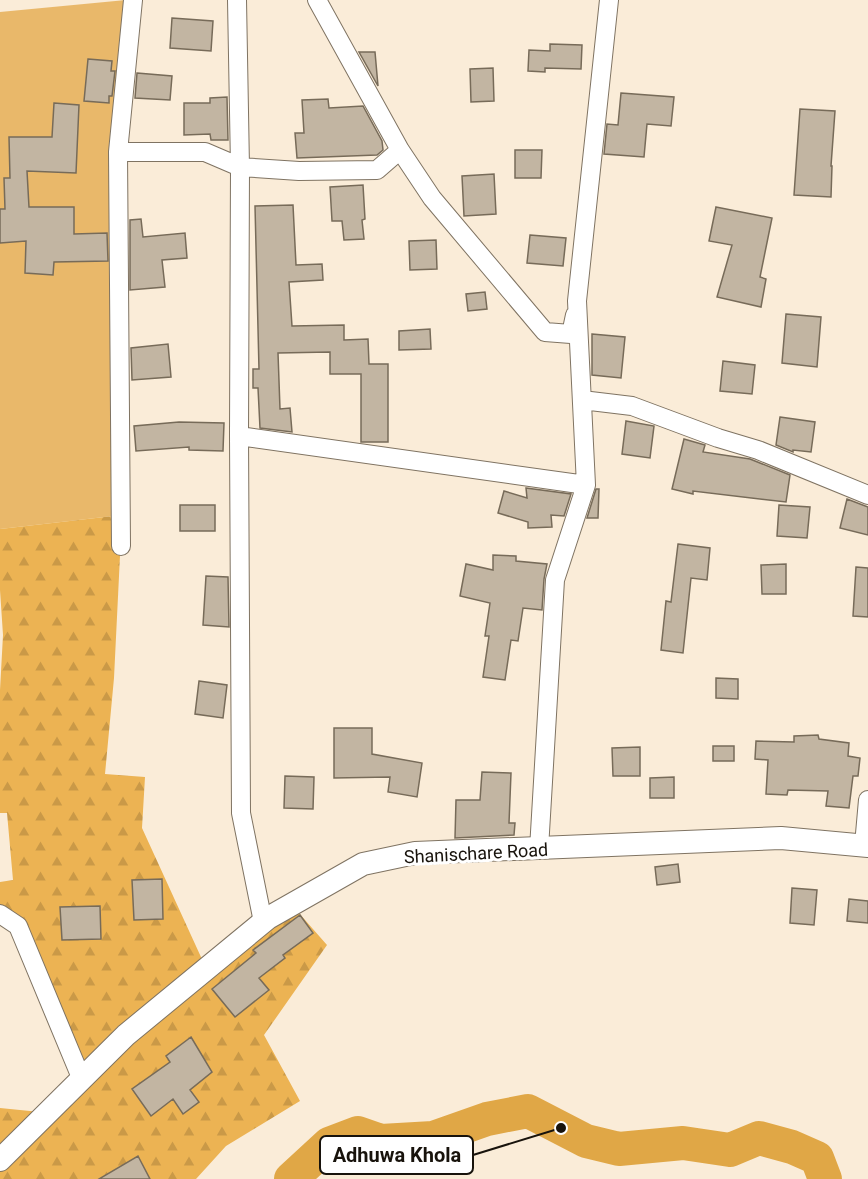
<svg xmlns="http://www.w3.org/2000/svg" width="868" height="1179" font-family="Roboto,sans-serif">
<style>
.green{fill:#e9b86a}
.forest{fill:url(#forest-firs)}
.lines{fill:none;stroke-linecap:round;stroke-linejoin:round}
.river{stroke:#e0a746;stroke-width:34}
.building{fill:#c2b5a2;stroke:#776b59;stroke-width:1.5}
.minor-casing{stroke:#7f7362;stroke-width:20}
.tertiary-casing{stroke:#7f7362;stroke-width:24}
.minor{stroke:#fff;stroke-width:18}
.tertiary{stroke:#fff;stroke-width:22}
.labels{text-anchor:middle;dominant-baseline:central;stroke-width:6;stroke-linejoin:round;paint-order:stroke}
.street-label{font-size:18px;fill:#18130c;stroke:#fff}
.leader{fill:none;stroke:#18130c;stroke-width:2}
.callout-dot{fill:#18130c;stroke:#fff;stroke-width:2}
.callout{fill:#fff;stroke:#18130c;stroke-width:2}
.callout-label{font-size:20px;text-anchor:middle;font-weight:bold;fill:#18130c}
</style>
<defs>
<pattern id="forest-firs" width="22" height="20" patternUnits="userSpaceOnUse" patternTransform="scale(1.5)"><rect width="22" height="20" fill="#ecb353"/><path d="M5 1l3.5 6h-7zM16 11l3.5 6h-7z" fill="#ca9947"/></pattern>
</defs>
<rect width="100%" height="100%" fill="#faecd8"/>
<!-- green -->
<path class="green" d="M126,0L118,152L122,515L0,529V12Z"/>
<!-- forest -->
<path class="forest" d="M122,515L114,678L105,774L145,777L142,828L206,968L298,912L327,945L264,1035L300,1101L226,1146L196,1179H0V1108L40,1112L82,1080L18,927L0,914V882L13,880L7,813H0V690L3,635L0,590V529Z"/>
<g class="lines">
<!-- river -->
<path class="river" d="M291,1179L329,1144L358,1133L381,1141L433,1138L487,1119L528,1111L586,1141L619,1149L683,1143L730,1150L759,1138L792,1147L817,1158L825,1179"/>
</g>
<!-- building -->
<path class="building" d="M172,18L213,21L211,51L170,48Z
M550,44L582,45L581,69L545,68V72L528,71L529,50L550,51Z
M359,52H375L378,86Z
M88,59L112,61L111,71H115L112,96H109V103L84,101Z
M493,68L494,101L471,102L470,69Z
M137,73L172,76L170,100L135,98Z
M621,93L674,97L671,126L647,124L644,157L604,154L607,124L618,125Z
M227,97L228,140H211L210,134L184,135V103H210V98Z
M328,99L329,108L363,106L382,141L383,150L377,155L297,158L295,133H304L302,100Z
M54,103L79,105L76,173L27,171L29,207H74V234L107,233L108,261L54,262L53,275L25,273L26,241L0,243V209H5L4,178H10L9,137H52Z
M800,109L835,111L831,166H832L831,197L794,195Z
M515,150H542L541,178H515Z
M494,174L496,214L464,216L462,176Z
M363,185L365,219L362,220L364,239L344,240L342,221H332L330,187Z
M293,205L296,265L322,264L323,280L289,282L292,326L344,325V340L368,339L369,364H388V442H361V374H330V352L278,353L280,409L290,408L292,432L260,428L258,388H253V369H259L255,206Z
M716,207L772,218L760,277L766,279L761,307L717,297L732,245L709,241Z
M141,219L143,237L185,233L187,258L162,260L165,287L130,290V220Z
M530,235L566,238L563,266L527,263Z
M436,240L437,269L410,270L409,241Z
M485,292L487,309L468,311L466,294Z
M786,314L821,317L817,367L782,363Z
M430,329L431,349L399,350V331Z
M592,334L625,337L621,378L592,375Z
M168,344L171,377L132,380L131,348Z
M723,361L755,365L752,394L720,391Z
M780,417L815,422L811,452L793,450V452L776,445Z
M626,421L654,426L650,458L622,454Z
M179,422L224,423L223,451L189,450V447L136,451L134,426Z
M684,439L705,445L703,452L750,459L790,475L786,502L693,491V494L672,489Z
M526,488L571,494L564,516L551,515L552,527L528,528V522L498,513L504,491L527,498Z
M596,489H599L598,518H587Z
M847,499L868,507V535L840,528Z
M180,505H215V531H180Z
M779,505L810,507L807,538L777,536Z
M678,544L710,548L707,580L691,578L683,653L661,650L666,601L671,602Z
M493,555L516,556V561L547,564L544,579L542,610L523,608L518,641L511,640L505,680L483,677L489,636H485L490,603L460,596L466,564L493,570Z
M786,564V594H762L761,565Z
M856,567L868,568V617L853,616Z
M206,576L228,577L229,627L203,625Z
M716,678L738,679V699L716,698Z
M199,681L227,685L223,718L195,714Z
M334,728H372V754L422,763L417,797L388,792L390,777L334,778Z
M818,735L819,739L849,743L848,756L860,758L858,776H853L849,808L826,806L828,791L788,790L787,795L766,794L768,760L755,759L756,741L794,742V736Z
M713,746H734V761H713Z
M640,747V776H613L612,748Z
M482,772L511,773L509,823H515L514,835L455,838L456,800H480Z
M285,776L314,777L313,809L284,808Z
M674,777V798H650V778Z
M678,864L680,882L657,885L655,867Z
M162,879L163,919L134,920L132,880Z
M792,888L817,890L814,925L790,923Z
M849,899L868,901V923L847,921Z
M100,906L101,939L62,940L60,907Z
M300,915L313,933L283,955L285,958L259,978L269,990L235,1017L212,989L256,953L253,950Z
M191,1037L212,1072L190,1090L199,1102L183,1114L173,1099L151,1116L132,1089L170,1062L166,1056Z
M138,1156L150,1179H99Z"/>
<g class="lines">
<!-- minor casing -->
<g class="minor-casing">
<path id="minor" d="M237,0L240,167L239,436L241,813L263,922
M317,0L400,150L432,198L545,332L571,334L575,315
M118,152H205L240,167L299,171L377,170L400,150
M582,400L632,406L718,438L758,450L868,495
M239,436L586,485
M121,546L118,152L133,0
M864,845L868,800
M539,849L555,580L586,485L577,301L609,0
M0,914L18,926L82,1080"/>
</g>
<!-- tertiary casing -->
<g class="tertiary-casing">
<path id="tertiary" d="M0,1160L126,1035L268,918L363,864L415,853L781,838L868,846"/>
</g>
<!-- minor -->
<use href="#minor" class="minor"/>
<!-- tertiary -->
<use href="#tertiary" class="tertiary"/>
</g>
<g class="labels">
<!-- street labels -->
<g class="street-label">
<text transform="translate(476 853) rotate(-3)">Shanischare Road</text>
</g>
</g>
<!-- callouts -->
<path class="leader" d="M561 1128L473 1155"/>
<circle class="callout-dot" cx="561" cy="1128" r="6"/>
<rect class="callout" x="320" y="1136" width="153" height="38" rx="6"/>
<g class="callout-label">
<text x="397" y="1162">Adhuwa Khola</text>
</g>
</svg>
